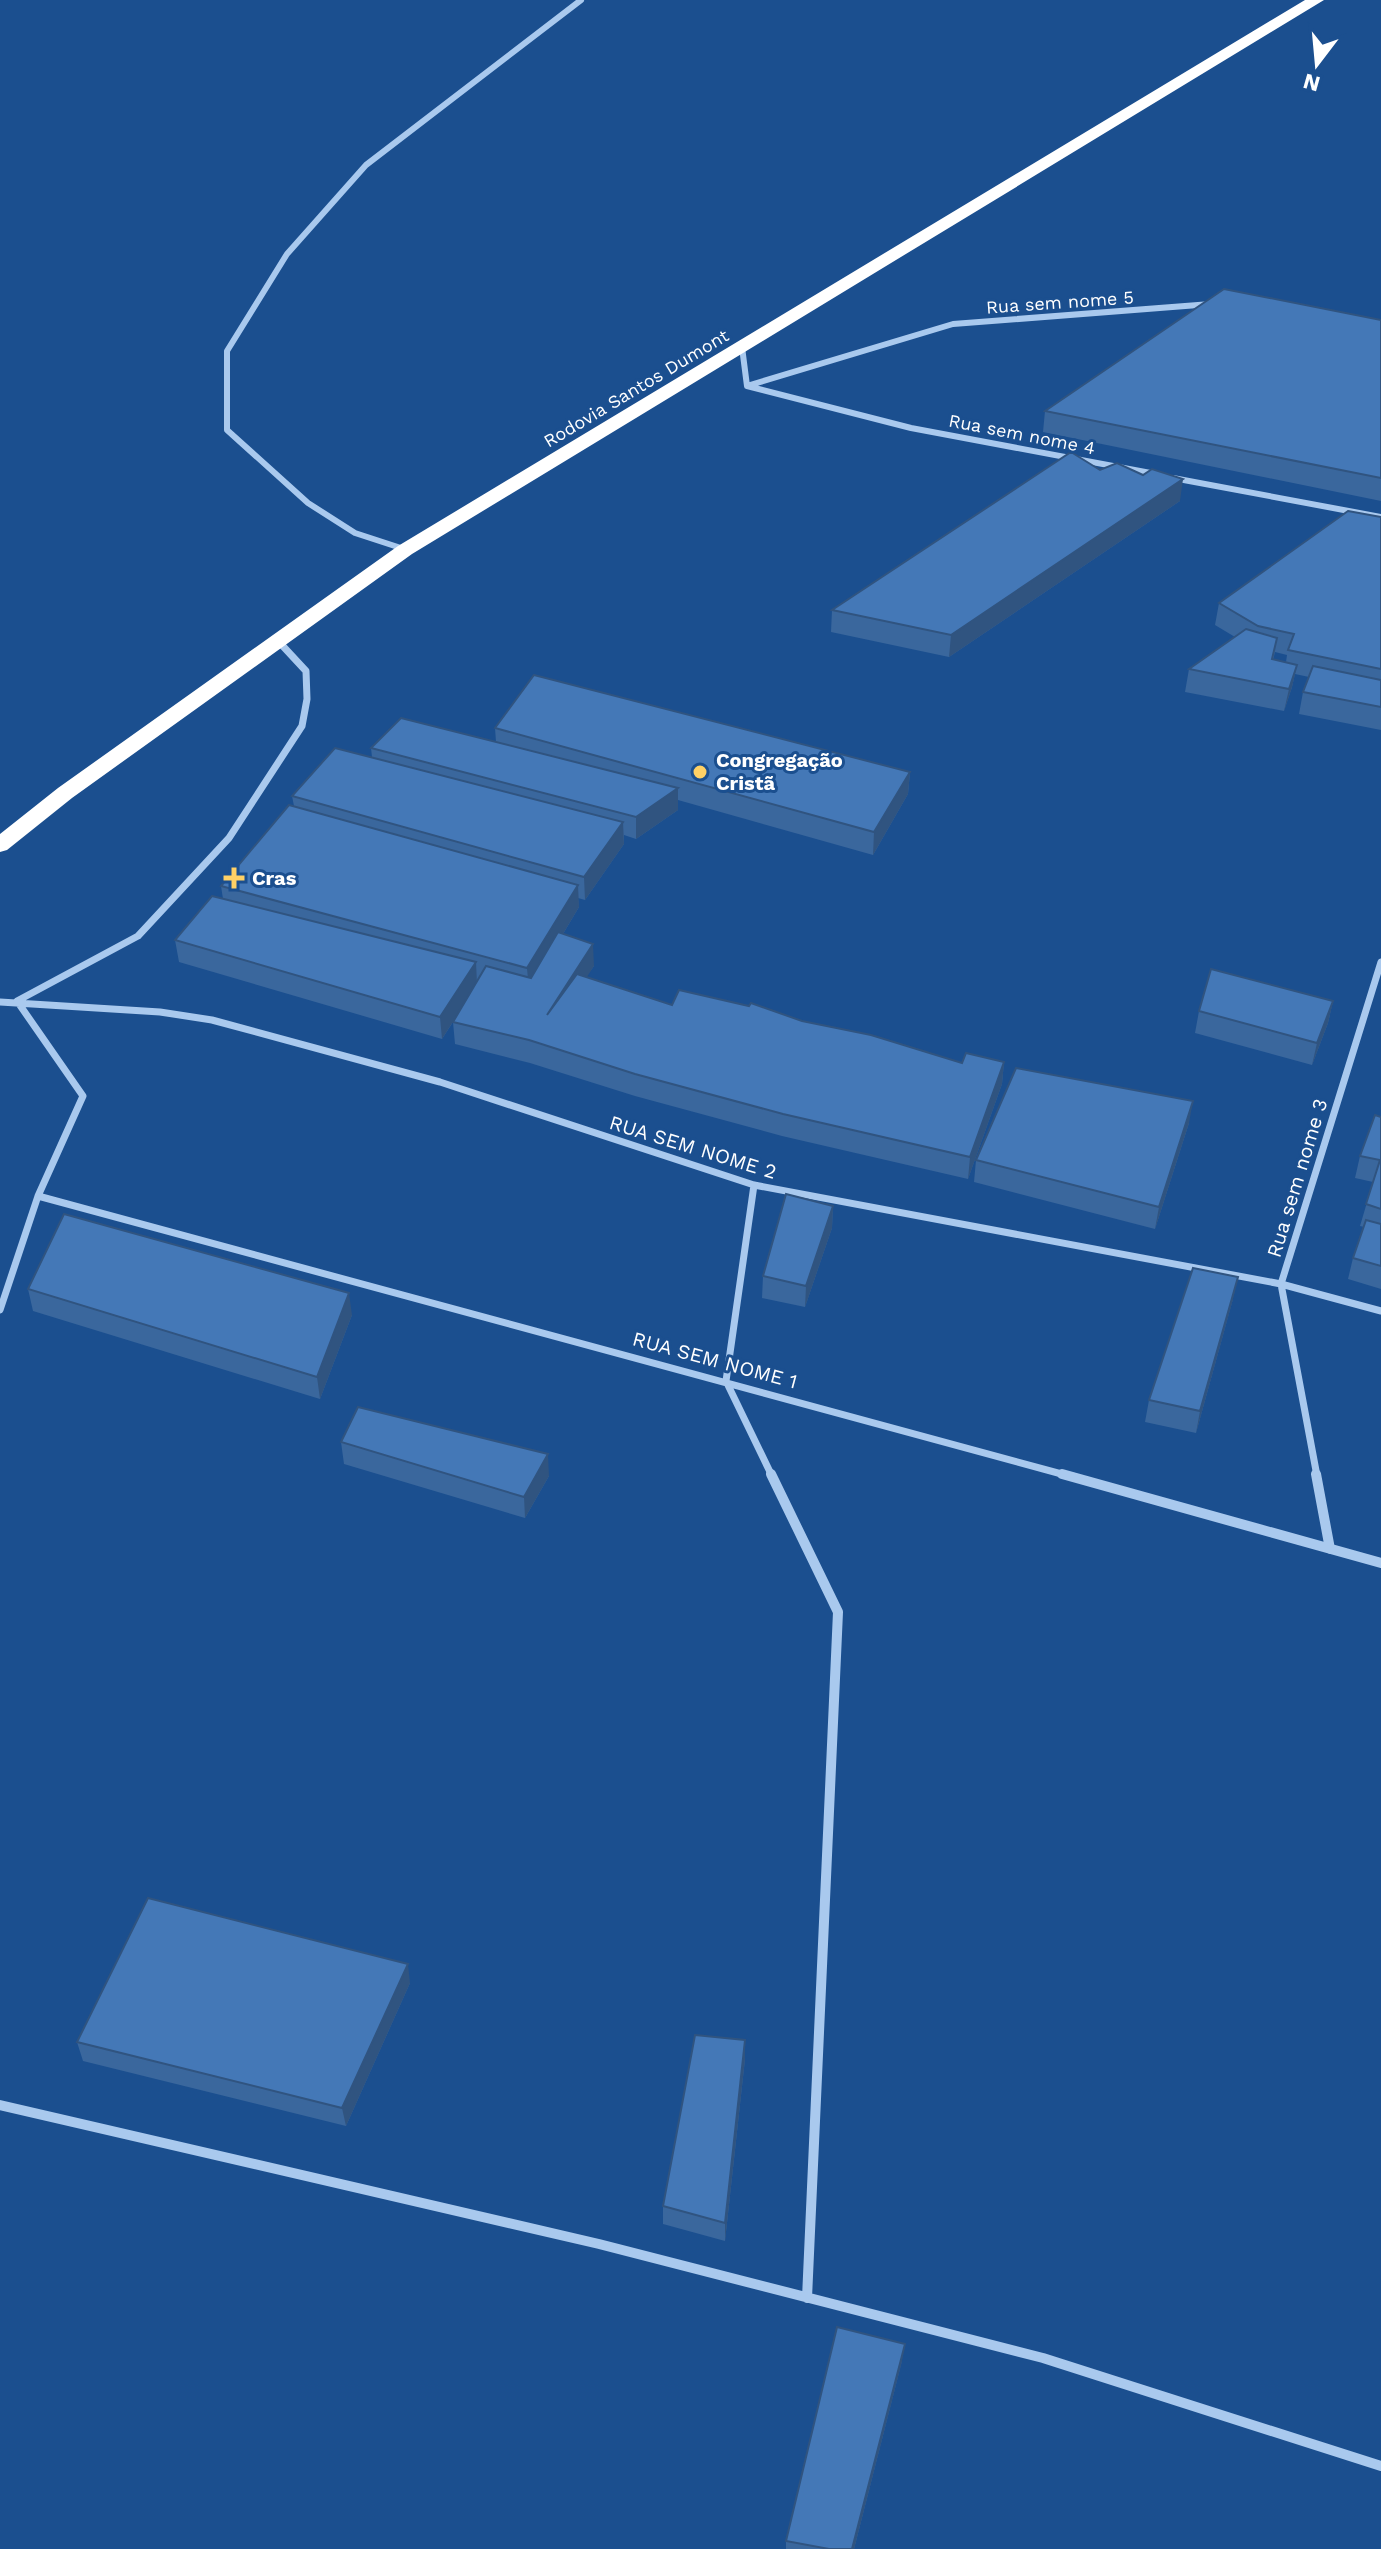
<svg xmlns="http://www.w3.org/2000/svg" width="1381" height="2549" font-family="'Work Sans',sans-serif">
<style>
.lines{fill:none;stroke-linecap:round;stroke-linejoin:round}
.street-far2{stroke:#a9c9ee;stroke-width:6}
.street-far1{stroke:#a9c9ee;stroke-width:7}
.street{stroke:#a9c9ee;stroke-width:10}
.highway{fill:#fff;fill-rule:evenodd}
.wall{fill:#3a679d;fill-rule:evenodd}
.shaded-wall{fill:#305480}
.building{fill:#4478b7;stroke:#305480;stroke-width:2}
.poi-dot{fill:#ffd166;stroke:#1b4f8f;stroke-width:3}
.labels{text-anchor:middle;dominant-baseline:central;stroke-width:6;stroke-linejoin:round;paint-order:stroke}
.far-street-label{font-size:18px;fill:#fff;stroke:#1b4f8f}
.poi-label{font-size:20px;font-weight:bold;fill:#fff;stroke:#1b4f8f;text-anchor:start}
.street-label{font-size:20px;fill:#fff;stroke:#1b4f8f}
</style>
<rect width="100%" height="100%" fill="#1b4f8f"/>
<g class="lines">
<!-- street-far2 -->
<path class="street-far2" d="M742,347L747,386L911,428L1156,474
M750,385L953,324L1211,304
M1173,478L1381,517
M404,549L355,533L308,503L227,430V351L287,254L366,165L581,0
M278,641L282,645"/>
<!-- street-far1 -->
<path class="street-far1" d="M0,1002L160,1012L212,1020L440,1082L754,1185L1281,1284L1381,1311
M754,1185L726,1381L772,1476
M38,1196L1069,1476
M0,1310L38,1196L83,1096L17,1001L138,936L229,838L302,726L307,699L306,671L280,643
M1317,1476L1281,1284L1381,962"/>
<!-- street -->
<path class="street" d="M771,1474L838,1612L807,2298
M1062,1474L1381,1563
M1316,1474L1330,1549
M0,2105L599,2244L1043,2358L1381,2466"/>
<!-- highway -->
<path class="highway" d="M1305,0H1324L412,554L72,798L7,850L0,852V834L58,788L398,546Z"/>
</g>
<!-- wall -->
<path class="wall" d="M1381,320V501L1043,432L1045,411Z
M1100,470L1143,475L1180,501L949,657L831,632L832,610Z
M1381,517V730L1299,714L1303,692L1309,677L1295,674L1292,687L1284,711L1185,692L1189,669L1235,637L1215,625L1219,603ZM1275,652L1287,655L1286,662L1273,660Z
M495,728L910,772L908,794L873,855L678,800V810L636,839L624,835V844L585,900L578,898L579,907L563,934L594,966L586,977L672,1005L802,1021L962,1063L1004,1062L1002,1084L968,1179L782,1136L635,1096L530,1063L455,1044L453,1022L442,1039L179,962L175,940L223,899L221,886L294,806L292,796L372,757L371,748L496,742Z
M1333,1001L1328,1023L1312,1065L1195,1033L1199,1011Z
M1381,1117V1289L1348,1279L1353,1258L1364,1227L1360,1226L1373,1182L1355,1178L1360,1156Z
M1189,1123L1155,1229L974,1182L976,1160Z
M833,1206L832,1228L805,1307L762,1298L763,1276Z
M28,1289L352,1315L320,1399L33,1311Z
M1233,1299L1196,1433L1145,1422L1149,1400Z
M341,1442L549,1476L525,1518L344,1464Z
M410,1983L346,2126L83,2061L77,2042Z
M745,2040V2059L725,2241L663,2224V2206Z
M902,2361L854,2549H786V2541Z"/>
<!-- shaded-wall -->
<path class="shaded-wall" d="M1183,479L1180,501L949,657L951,635Z
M1297,665L1292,687L1284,711L1289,689Z
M910,772L908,794L873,855L874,832Z
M678,788V810L636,839V817Z
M623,822L624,844L585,900L584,877Z
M578,885L579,907L529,991L527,968Z
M593,944L594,966L548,1037L547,1015Z
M476,962L477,984L442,1039L440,1017Z
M1333,1001L1328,1023L1312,1065L1317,1043Z
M1004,1062L1002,1084L968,1179L970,1157Z
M1193,1101L1189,1123L1155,1229L1159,1207Z
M833,1206L832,1228L805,1307L806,1286Z
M1238,1277L1233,1299L1196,1433L1200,1411Z
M349,1293L352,1315L320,1399L317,1377Z
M548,1454L549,1476L525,1518L524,1497Z
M408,1964L410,1983L346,2126L342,2108Z
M745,2040V2059L725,2241V2223Z
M905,2344L902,2361L854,2549H852Z"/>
<!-- building -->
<path class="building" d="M1224,289L1381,320V478L1045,411Z
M1071,452L1100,470L1117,463L1143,475L1152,469L1183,479L951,635L832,610Z
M1348,511L1381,517V669L1288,650L1294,634L1258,626L1219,603Z
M1246,629L1277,638L1272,659L1297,665L1289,689L1189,669Z
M1313,666L1381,680V707L1303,692Z
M534,675L910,772L874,832L495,728Z
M401,718L678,788L636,817L371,748Z
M335,748L623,822L584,877L292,796Z
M289,805L578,885L527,968L221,886Z
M212,896L476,962L440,1017L175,940Z
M558,932L593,944L547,1015L577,974L672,1005L679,990L749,1006L751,1003L802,1021L871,1035L962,1063L966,1053L1004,1062L970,1157L783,1114L635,1074L529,1040L453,1022L486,966L531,978Z
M1211,969L1333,1001L1317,1043L1199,1011Z
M1016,1068L1193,1101L1159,1207L976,1160Z
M1375,1115L1381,1117V1209L1366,1204L1380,1160L1360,1156Z
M786,1194L833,1206L806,1286L763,1276Z
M64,1214L349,1293L317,1377L28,1289Z
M1366,1220L1381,1224V1266L1353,1258Z
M1193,1268L1238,1277L1200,1411L1149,1400Z
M358,1407L548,1454L524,1497L341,1442Z
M148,1898L408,1964L342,2108L77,2042Z
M695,2035L745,2040L725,2223L663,2206Z
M837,2327L905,2344L852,2549H829L786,2541Z"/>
<!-- markers -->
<g class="poi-dot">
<circle cx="700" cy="772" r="8"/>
<path d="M230 866h8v8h8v8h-8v8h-8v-8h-8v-8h8z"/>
</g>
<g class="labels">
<!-- far-street labels -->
<g class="far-street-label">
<text transform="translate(1060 302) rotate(-4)">Rua sem nome 5</text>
<text transform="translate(636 388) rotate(-31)">Rodovia Santos Dumont</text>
<text transform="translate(1022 434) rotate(11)">Rua sem nome 4</text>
</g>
<!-- poi labels -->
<g class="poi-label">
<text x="716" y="760">Congregação<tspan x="716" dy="23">Cristã</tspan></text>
<text x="252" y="878">Cras</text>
</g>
<!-- street labels -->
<g class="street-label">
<text transform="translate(693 1147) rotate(17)">RUA SEM NOME 2</text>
<text transform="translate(1297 1178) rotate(-73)">Rua sem nome 3</text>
<text transform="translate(715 1360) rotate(15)">RUA SEM NOME 1</text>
</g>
</g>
<!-- north arrow -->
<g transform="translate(1317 64) rotate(196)" stroke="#1b4f8f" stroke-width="6" paint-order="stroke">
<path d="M0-6L14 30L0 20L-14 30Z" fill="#ffffff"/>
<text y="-12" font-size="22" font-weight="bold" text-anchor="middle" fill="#ffffff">N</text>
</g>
</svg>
